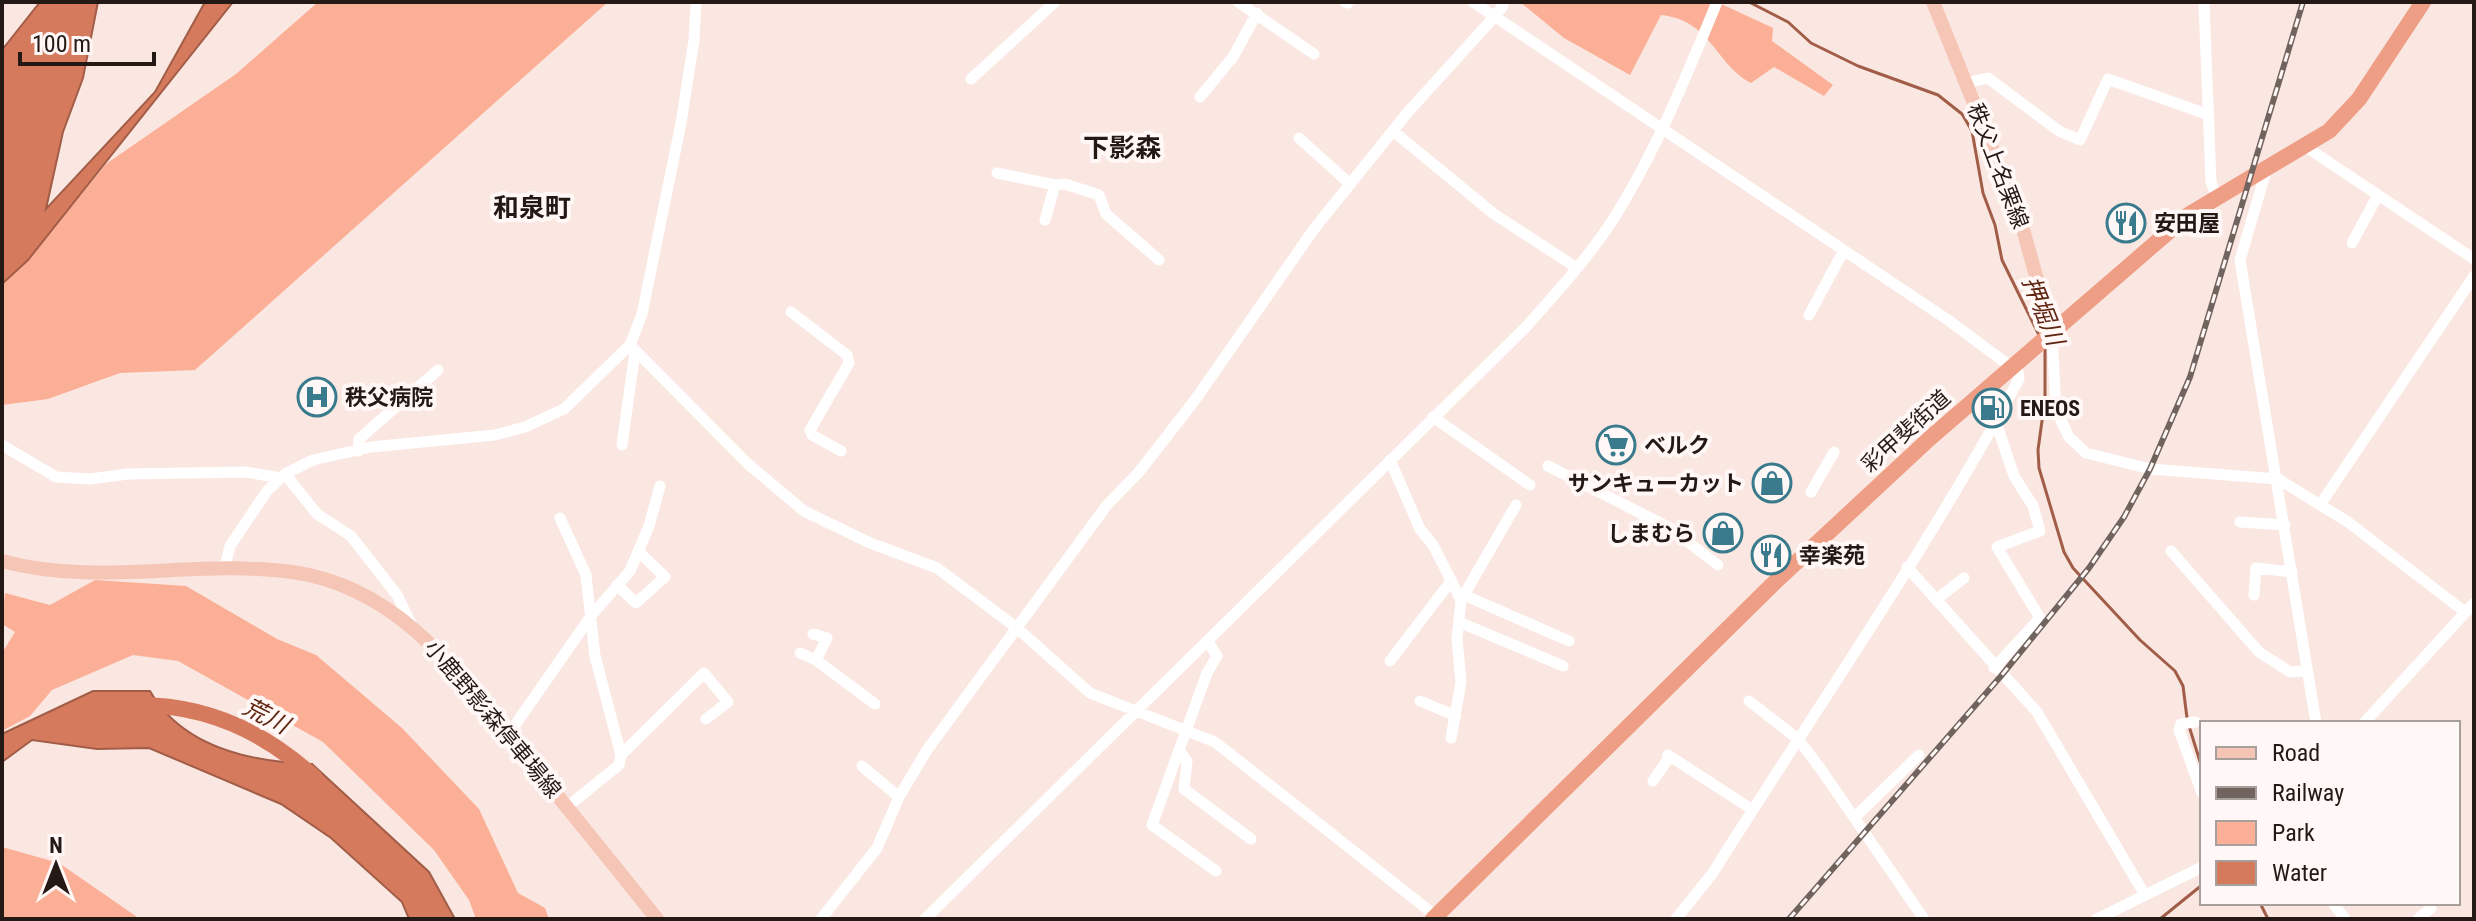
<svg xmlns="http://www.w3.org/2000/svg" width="2476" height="921" font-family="'Roboto Condensed','Noto Sans JP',sans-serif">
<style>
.green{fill:#fbaf96}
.water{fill:#d67a5d;stroke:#a15d47;stroke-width:2}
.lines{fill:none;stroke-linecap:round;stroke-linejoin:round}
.stream{stroke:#a15d47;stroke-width:3}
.river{stroke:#d67a5d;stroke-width:16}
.minor{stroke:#fff;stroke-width:11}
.major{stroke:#f5c5b6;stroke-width:14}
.highway{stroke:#ee9e85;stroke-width:16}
.rail-casing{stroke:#71635e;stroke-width:6}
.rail{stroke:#fff8f6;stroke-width:3;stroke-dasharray:9;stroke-linecap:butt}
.labels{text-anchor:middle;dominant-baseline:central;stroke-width:8;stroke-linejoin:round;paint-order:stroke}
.street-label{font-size:22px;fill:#241915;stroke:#fff8f6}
.poi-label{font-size:22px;font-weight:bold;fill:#241915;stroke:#fff8f6;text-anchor:start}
.water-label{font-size:24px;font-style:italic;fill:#612613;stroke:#fff8f6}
.quarter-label{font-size:26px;font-weight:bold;fill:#241915;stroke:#fff8f6}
</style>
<rect width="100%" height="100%" fill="#fbe7e1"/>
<!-- green -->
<path class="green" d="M318,2H608L195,370L120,373L48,399L2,405V284L28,260L106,164L236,74Z
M1520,2H1717L1773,28L1772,41L1833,85L1824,96L1774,67L1751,83C1716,65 1711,20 1661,15L1630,75L1564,38Z
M95,580L186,586L277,639L316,655L402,728L479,809L518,893L545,908L549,919H476L469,900L434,850L323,742L178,661L133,655L52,690L30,716L2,731V653L15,632L2,624L5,593L50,605Z
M2,847L59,863L140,919H2Z"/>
<!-- water -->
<path class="water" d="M40,2H98L83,78L63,132L46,209L155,92L205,2H233L28,260L2,284V50Z
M93,691H150C182,747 251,762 312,764L429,872L455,919H409L402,902L331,838L281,804L149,748L97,749L32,740L2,762V734Z"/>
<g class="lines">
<!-- stream -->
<path class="stream" d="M1749,2L1788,22L1811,43L1858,66L1938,95L1962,114L1972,131L1983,193L1995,225L2002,260L2039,335
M2045,349V399L2038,450L2039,468L2064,552L2073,568L2140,640L2175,671L2183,686L2187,718
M2189,726L2202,768
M2260,903L2268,919
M2160,919L2202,885"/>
<!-- river -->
<path class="river" d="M139,705C207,705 265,732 315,778"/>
<!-- minor -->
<path class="minor" d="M1238,2L1314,54
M1345,2L1348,3
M1473,2L1948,320L2018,372L2019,379C1928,549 1815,710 1712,874L1676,919
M2204,2L2211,182L2216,195
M971,79L1055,2
M1966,83L1988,78L2059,131L2080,140L2108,79L2209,115
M1200,97L1233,57L1257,13
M1393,131L1494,214L1577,268
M1299,138L1350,184
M2306,147L2474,259
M2267,168L2240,260L2316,723
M997,173L1055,185L1065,184L1099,195L1106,214L1159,260
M1045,220L1055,185
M2352,243L2378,195
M791,312L847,355L849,363L810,430L812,435L841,451
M1809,315L1843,252
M2052,333L2056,410L2069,437L2086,453L2150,469L2278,479L2348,522L2465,612
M630,345L748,464L804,511L870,543L937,568L1017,628L1090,693L1215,742L1436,916
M1433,417L1530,485
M2,445L56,477L90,479L128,474L246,472L281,478
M622,445L635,352
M358,451L359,439L438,370
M1390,460L1420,529L1433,545L1461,600
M1548,466L1670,528L1718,565
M285,474L317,514L351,536L397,595L412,626
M1811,492L1834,452
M2320,505L2474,276
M560,518L586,575L595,656L621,755L619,765L567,807
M2240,522L2285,525
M2171,551L2259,652L2290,672L2307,671
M1907,567L2037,712L2145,895
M224,570L230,546L267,491L285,474L313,460L371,447L495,435L525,427L564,409L630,345L642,314L681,123L694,40L696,2
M617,585L636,603L665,577L639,552
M1464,595L1569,641
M2254,595L2256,568L2292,572
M1937,599L1964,578
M1459,622L1563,666
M813,634L827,638L816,660
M1208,642L1217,656L1207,673L1152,825L1216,871
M800,653L816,660L875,704
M1390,661L1451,581
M1994,668L2040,618L1997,547L2040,531L2033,506L2014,476L1996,422
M1420,701L1456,716
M1749,701L1798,739L1820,768L1924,919
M2195,722L2181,724L2179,730L2202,793
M2364,723L2474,603
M508,735L591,616L630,571L649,526L660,486
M1451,738L1461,682L1457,639L1461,600L1516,505
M1181,753L1187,761L1184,789L1251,839
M621,755L704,673L728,702L706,719
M1668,755L1753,810
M862,766L899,797
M1653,781L1670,756
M1854,818L1919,755
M2333,903L2345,919
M821,919L877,848L899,797L927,750L1107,505L1139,472L1195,400L1314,229L1408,112L1496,15L1503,6L1500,2
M925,919L1526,327C1557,292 1589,257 1614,218C1656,151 1687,75 1717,2
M2097,919L2202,867
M2418,919L2431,908"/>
<!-- major -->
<path class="major" d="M1933,2L2019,215L2052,333
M2,561C97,587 196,559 292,572C402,587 463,679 527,758C571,812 614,865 657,919"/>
<!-- highway -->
<path class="highway" d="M1433,919L1773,584L1929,439L2188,215L2329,131L2359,99L2423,2"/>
<!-- rail casing -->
<g class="rail-casing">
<path id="rail" d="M1789,919L2001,676L2089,568L2124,517L2150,469L2190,377L2303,2"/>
</g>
<!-- rail -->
<use href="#rail" class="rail"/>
</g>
<!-- icons -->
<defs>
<g id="restaurant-ring" transform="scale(2)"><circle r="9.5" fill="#fff8f6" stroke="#397b8d" stroke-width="1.5"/><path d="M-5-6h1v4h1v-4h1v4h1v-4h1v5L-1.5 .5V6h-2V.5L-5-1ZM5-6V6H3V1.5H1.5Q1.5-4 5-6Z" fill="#397b8d"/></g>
<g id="hospital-ring" transform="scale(2)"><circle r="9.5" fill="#fff8f6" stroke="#397b8d" stroke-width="1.5"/><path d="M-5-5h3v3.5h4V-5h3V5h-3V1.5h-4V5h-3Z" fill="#397b8d"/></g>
<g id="fuel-ring" transform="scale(2)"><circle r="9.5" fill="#fff8f6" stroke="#397b8d" stroke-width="1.5"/><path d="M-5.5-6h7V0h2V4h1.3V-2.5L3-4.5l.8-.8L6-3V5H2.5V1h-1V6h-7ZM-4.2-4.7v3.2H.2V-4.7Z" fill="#397b8d"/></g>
<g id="supermarket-ring" transform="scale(2)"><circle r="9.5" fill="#fff8f6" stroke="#397b8d" stroke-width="1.5"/><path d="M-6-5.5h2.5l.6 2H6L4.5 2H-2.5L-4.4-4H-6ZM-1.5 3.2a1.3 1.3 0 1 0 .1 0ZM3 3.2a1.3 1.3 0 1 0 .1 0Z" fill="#397b8d"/></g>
<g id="shop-ring" transform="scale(2)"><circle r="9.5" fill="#fff8f6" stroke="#397b8d" stroke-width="1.5"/><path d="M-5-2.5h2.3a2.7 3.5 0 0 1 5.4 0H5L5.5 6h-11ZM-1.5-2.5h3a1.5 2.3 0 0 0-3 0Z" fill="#397b8d"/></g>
</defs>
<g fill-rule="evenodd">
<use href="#restaurant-ring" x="2126" y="223"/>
<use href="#hospital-ring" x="317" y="397"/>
<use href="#fuel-ring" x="1992" y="408"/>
<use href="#supermarket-ring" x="1616" y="445"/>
<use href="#shop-ring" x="1772" y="483"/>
<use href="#shop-ring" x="1723" y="533"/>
<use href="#restaurant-ring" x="1771" y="555"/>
</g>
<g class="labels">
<!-- street labels -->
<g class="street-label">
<text transform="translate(1998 166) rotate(69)">秩父上名栗線</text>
<text transform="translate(1906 431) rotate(-42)">彩甲斐街道</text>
<text transform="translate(493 719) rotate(50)">小鹿野影森停車場線</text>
</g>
<!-- poi labels -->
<g class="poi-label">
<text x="2154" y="223">安田屋</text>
<text x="345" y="397">秩父病院</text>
<text x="2020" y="408">ENEOS</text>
<text x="1644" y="445">ベルク</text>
<text x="1744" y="483" text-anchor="end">サンキューカット</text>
<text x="1695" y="533" text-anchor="end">しまむら</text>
<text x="1799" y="555">幸楽苑</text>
</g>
<!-- water labels -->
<g class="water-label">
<text transform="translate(2043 311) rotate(68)">押堀川</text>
<text transform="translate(266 716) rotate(27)">荒川</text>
</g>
<!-- quarter labels -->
<g class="quarter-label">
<text x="1122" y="148">下影森</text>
<text x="532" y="208">和泉町</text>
</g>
</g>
<!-- border -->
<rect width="2476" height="921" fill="none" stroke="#241915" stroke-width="8"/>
<!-- legend -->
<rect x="2200" y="721" width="260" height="184" fill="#fff8f6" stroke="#a79f9c" stroke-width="2"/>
<rect x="2216" y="747" width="40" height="12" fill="#f5c5b6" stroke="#a79f9c" stroke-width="2"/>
<text x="2272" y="761" font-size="24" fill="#241915">Road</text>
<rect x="2216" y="787" width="40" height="12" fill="#71635e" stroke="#a79f9c" stroke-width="2"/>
<text x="2272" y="801" font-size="24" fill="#241915">Railway</text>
<rect x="2216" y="821" width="40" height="24" fill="#fbaf96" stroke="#a79f9c" stroke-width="2"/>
<text x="2272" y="841" font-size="24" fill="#241915">Park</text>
<rect x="2216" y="861" width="40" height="24" fill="#d67a5d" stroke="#a79f9c" stroke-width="2"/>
<text x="2272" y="881" font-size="24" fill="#241915">Water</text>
<!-- north arrow -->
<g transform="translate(56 865)" stroke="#fff8f6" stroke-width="6" paint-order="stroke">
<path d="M0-6L14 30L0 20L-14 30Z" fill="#241915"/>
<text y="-12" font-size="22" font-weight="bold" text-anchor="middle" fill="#241915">N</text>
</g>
<!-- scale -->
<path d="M20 52v12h134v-12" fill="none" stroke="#241915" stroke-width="4"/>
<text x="32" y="52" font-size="24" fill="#241915" stroke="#fff8f6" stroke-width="6" paint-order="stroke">100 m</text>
</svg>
